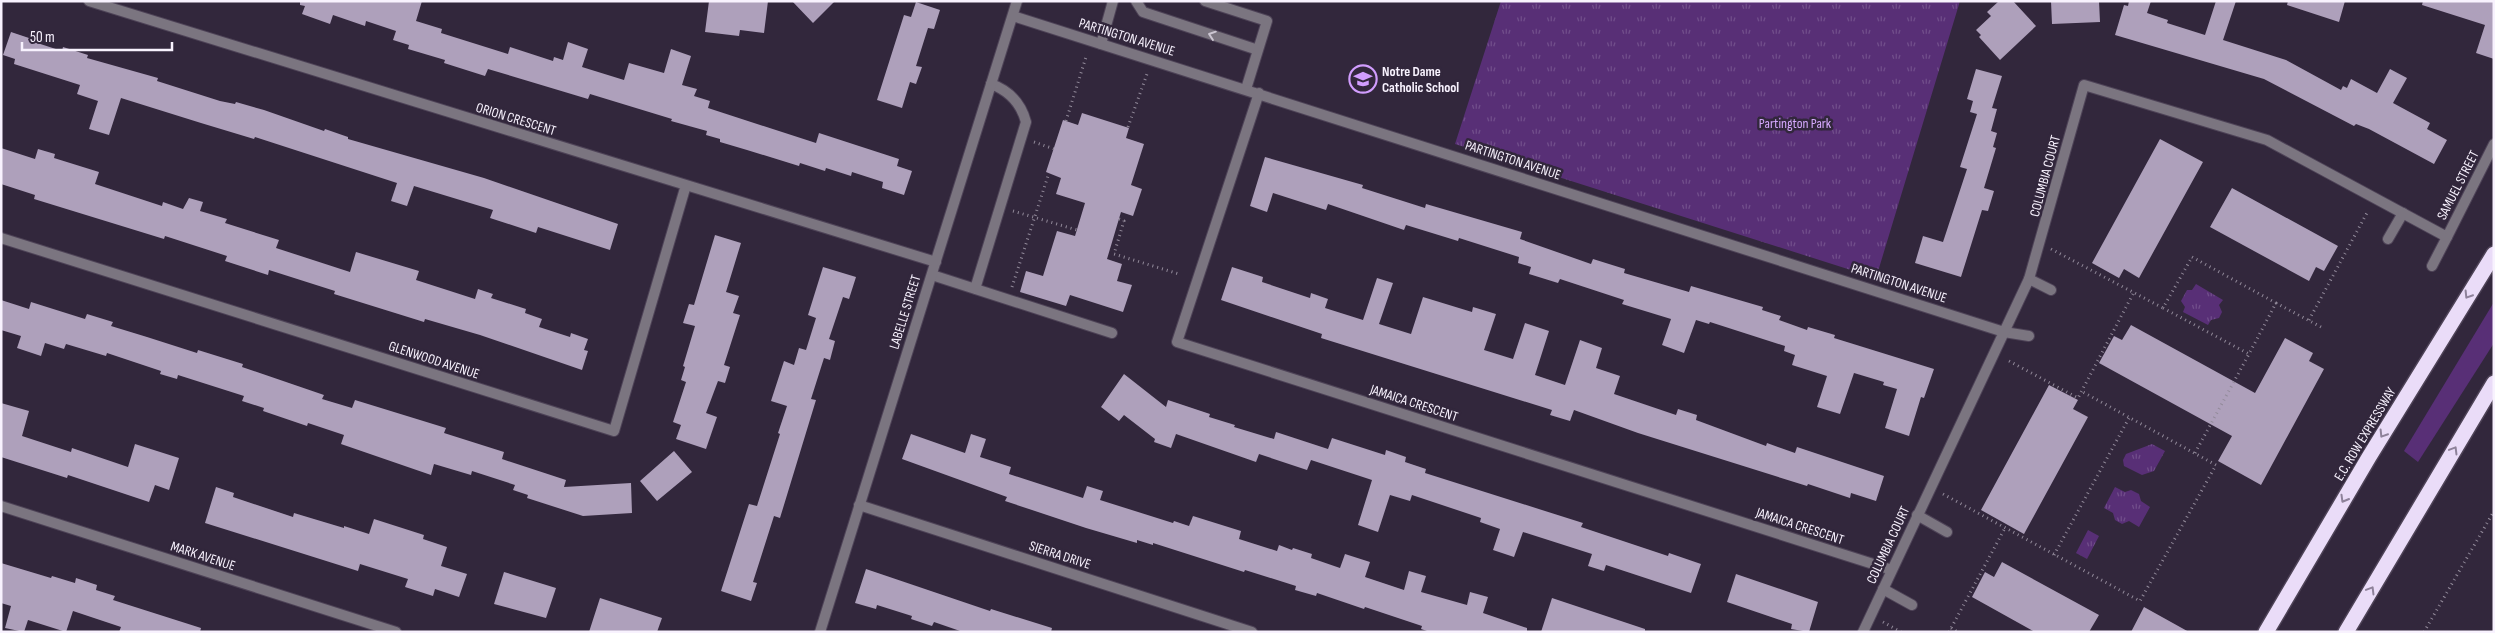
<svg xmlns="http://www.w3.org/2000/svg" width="2495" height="633" font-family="'Sofia Sans Condensed',sans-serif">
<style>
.grass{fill:#582f76}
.park{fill:url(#park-tufts)}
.building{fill:#aea0bb}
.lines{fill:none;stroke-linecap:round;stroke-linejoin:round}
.lane-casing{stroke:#4e4357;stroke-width:12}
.street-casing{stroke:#4e4357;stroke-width:12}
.highway-casing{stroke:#4e4357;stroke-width:18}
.path{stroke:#928a9a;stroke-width:3;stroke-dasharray:1 4;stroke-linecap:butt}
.lane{stroke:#7b7580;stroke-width:10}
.street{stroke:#7b7580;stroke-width:10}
.highway{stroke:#eadcf8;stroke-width:15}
.oneway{stroke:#ccc6d2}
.oneway2{stroke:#8e829a}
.labels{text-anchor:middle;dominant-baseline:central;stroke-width:5;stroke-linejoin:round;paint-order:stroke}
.street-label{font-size:14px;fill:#f8f2fe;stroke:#32273c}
.poi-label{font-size:14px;font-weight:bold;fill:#f8f2fe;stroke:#32273c;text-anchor:start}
.park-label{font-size:14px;fill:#d7aaff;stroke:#32273c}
</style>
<defs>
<pattern id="park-tufts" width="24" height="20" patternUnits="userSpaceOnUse" patternTransform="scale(1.25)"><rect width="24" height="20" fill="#582f76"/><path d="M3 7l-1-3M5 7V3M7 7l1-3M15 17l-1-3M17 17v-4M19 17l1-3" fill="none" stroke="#714e8b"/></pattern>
</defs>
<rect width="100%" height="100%" fill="#32273c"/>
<!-- grass -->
<path class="grass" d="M2494,302V343L2418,462L2404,451Z"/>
<!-- park -->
<path class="park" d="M1501,1H1960L1876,278L1455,144Z
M2196,284L2223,300L2219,305L2222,312L2219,318L2211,320L2208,325L2183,312L2185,307L2181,301L2187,290H2192Z
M2152,444L2165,451L2154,471L2142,475L2124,466L2123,460L2126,454Z
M2115,487L2125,492L2131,490L2139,494L2141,501L2150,507L2139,527L2129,521L2122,524L2115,520L2113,513L2104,508Z
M2088,530L2099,536L2087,559L2076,553Z"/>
<!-- building -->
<path class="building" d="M300,1H422L416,21L442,29L441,33L508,54L510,47L553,61L554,57L563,60L568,42L588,49L582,67L624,80L629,63L664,73L671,49L691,56L682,85L697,89L694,96L710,101L708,108L816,143L819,133L899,159L897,166L912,171L904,195L882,188L883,182L852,172L851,176L826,168L825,171L800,163L799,166L747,150L720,142V139L706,135L707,131L671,121L672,119L590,94L588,99L488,69L485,76L444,63L445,60L408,49L409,45L393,40L396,31L366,21L365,26L333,15L330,24L302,14L305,6L300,5Z
M709,1H768L764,33L740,30L739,36L705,32Z
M792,1H835L813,23Z
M1999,1H2013L2036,26L2000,60L1979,37L1981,35L1976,30L1991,16L1987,12Z
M2051,1H2099L2100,22L2052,24Z
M2129,1H2151L2147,13L2168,20L2167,23L2205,35L2216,1H2236L2223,40L2286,60L2341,90L2343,86L2347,88L2351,79L2377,93L2390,69L2407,78L2393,103L2430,123L2427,129L2447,140L2434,164L2369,129L2356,124L2354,126L2264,79L2115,35L2124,5L2128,6Z
M2288,1H2345L2339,22L2287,5Z
M2423,1H2494V59L2476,53L2485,25L2422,5Z
M916,2L940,10L934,29L928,28L916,66L922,67L916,84L910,82L902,108L877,100L904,15L911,17Z
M11,32L29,38L28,40L62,51L63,47L88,55L87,58L158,78L157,81L220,101L235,104L236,102L264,110L324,131L325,129L348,137V139L484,178L618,224L610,250L538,227L536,233L490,218L493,210L414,186L407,206L391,201L397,183L255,137L254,139L201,123L121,98L109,135L89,129L98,101L77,94L80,85L14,64L15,59L3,55Z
M1976,69L2002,76L1992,108L1997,109L1991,131L1997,133L1993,147L1996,148L1984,188L1994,191L1988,211L1982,210L1961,277L1915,263L1923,236L1943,242L1967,169L1960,167L1977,114L1970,112L1973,101L1967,99Z
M1082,113L1129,128L1126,138L1144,144L1131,185L1142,189L1133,216L1121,212L1107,259L1122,264L1117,281L1132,285L1123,312L1070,295L1066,306L1020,292L1026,271L1043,276L1057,231L1075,236L1085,203L1056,194L1061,178L1046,172L1063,120L1078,125Z
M2160,139L2203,162L2139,278L2124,269L2119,278L2092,263Z
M1,148L35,159L38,149L55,154L54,158L99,172L95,184L162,206L163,202L183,209L189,198L203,202L200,211L227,219L225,223L279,240L276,248L350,272L356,252L419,271L416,280L475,299L478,289L493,294L491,298L526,309L525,313L542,319L539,327L570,337L571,333L588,339L584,350L588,351L582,370L480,335L425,319L424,322L334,294L335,291L269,270L268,275L225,261L227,256L165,236L164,239L34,199L35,195L1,184Z
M1265,157L1363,185L1362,188L1425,208L1426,204L1522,232L1520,239L1591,264L1593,259L1625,269L1624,273L1689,292L1691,286L1763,307L1762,310L1781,316L1779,320L1807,330L1808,327L1835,335L1834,338L1934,369L1924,398L1921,397L1909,436L1885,428L1897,389L1883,385L1884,382L1854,373L1840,414L1817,407L1827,376L1792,365L1795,355L1784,351L1785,346L1710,322L1709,324L1696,320L1684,353L1662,345L1671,319L1622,304L1624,300L1560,279L1558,283L1529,274L1531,267L1518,263L1519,257L1459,238L1458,241L1406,225L1404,230L1328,204L1326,210L1273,193L1267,212L1250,206Z
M2232,188L2338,246L2324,271L2316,267L2309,281L2210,227Z
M715,235L741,243L726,292L739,296L733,313L740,315L724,365L730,367L725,383L718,381L706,413L717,417L706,449L676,439L681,425L673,422L686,382L681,380L685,367L683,366L695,326L683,323L689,304L694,305Z
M823,267L856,277L849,299L843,297L829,339L835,341L830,360L824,358L811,399L816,400L780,518L774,516L753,582L757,583L751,601L721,591L749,504L757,506L780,434L778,433L787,406L771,401L784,361L794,365L799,348L806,350L816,318L808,315Z
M1232,267L1263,277L1262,282L1310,298L1311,293L1328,299L1325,308L1363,320L1377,278L1393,283L1379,324L1411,334L1423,297L1472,312L1473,307L1496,314L1484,350L1513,359L1525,323L1549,331L1535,375L1565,385L1580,340L1602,348L1596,368L1620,376L1614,394L1676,415L1678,409L1697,415L1696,420L1766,446L1767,443L1795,453L1797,447L1884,476L1876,501L1851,493L1850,498L1808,484L1807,486L1638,433L1574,410L1570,421L1550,415L1552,410L1321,338L1322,334L1221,300Z
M1,300L29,309L31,302L85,319L87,314L113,322L111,326L147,337L197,353L198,350L243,364L242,367L324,395L322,399L352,408L355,400L446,428L444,433L504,452L502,459L566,480L564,487L631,483L632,513L583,516L527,498L528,495L513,490L515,485L472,471L471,475L434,464L431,475L341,444L344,435L308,423L307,426L263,411L264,408L242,401L244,396L178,375L177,379L160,374L161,371L107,353L106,356L66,344L64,349L45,343L41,356L17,348L21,336L1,330Z
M2131,325L2255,393L2285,338L2313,353L2309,361L2324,369L2261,485L2218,461L2232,436L2099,363L2114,336L2122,340Z
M1124,374L1166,407L1168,400L1210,414L1209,417L1235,425L1234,427L1274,439L1276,432L1328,449L1332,438L1385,455L1386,450L1406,457L1405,462L1426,469L1425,473L1583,523L1581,527L1668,556L1669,553L1701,564L1691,593L1606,565L1604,571L1588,566L1592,554L1523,532L1514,557L1493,550L1500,529L1480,522L1481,518L1412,495L1410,501L1390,495L1378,532L1358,525L1372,480L1311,460L1307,470L1259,454L1256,462L1176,434L1171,448L1154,442L1155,439L1124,415L1119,421L1101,407Z
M2049,385L2078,400L2073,409L2088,417L2024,534L1981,510Z
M1,403L29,411L22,436L71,452L72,448L128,467L135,444L179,458L169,490L155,485L149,502L68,475L67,478L1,457Z
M911,434L965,453L971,434L986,439L980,457L1011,467L1009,474L1083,498L1087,486L1103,491L1100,500L1173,523L1174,521L1189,526L1193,516L1241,531L1239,539L1277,551L1279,545L1292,550L1293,548L1312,554L1311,558L1340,568L1345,554L1370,562L1365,577L1404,590L1409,571L1426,576L1421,592L1467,605L1470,592L1488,597L1483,613L1527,628V632H1430L1421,629L1422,626L1365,607L1364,609L1317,593L1316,596L1295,590L1296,586L1245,570L1244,572L1153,543V545L1137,540V543L1086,528L1005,501L1007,497L902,459Z
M674,451L692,472L657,501L640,481Z
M216,487L234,493L233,497L293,517L294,513L344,528V526L369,534L374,519L424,535L423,539L447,547L441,566L467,574L459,597L435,589L433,596L405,587L408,579L360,564L358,571L205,523Z
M2002,562L2099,615L2089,632H2035L1972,597L1985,572L1994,577Z
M1,563L51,578L52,576L75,583L76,578L97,585L96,590L115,596L113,600L201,628L200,632H119L121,627L73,611L66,632L28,620L24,632L5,628L11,606L1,603Z
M866,569L990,611L991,609L1052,628L1051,632H963L934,622L932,626L911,619L912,616L877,605L876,609L855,603Z
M504,572L556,588L546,618L494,604Z
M1736,574L1818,602L1809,632L1791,629L1792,624L1727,602Z
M600,598L662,618L657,632H589Z
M1552,598L1645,629V632H1541Z
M2144,607L2189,632H2131Z"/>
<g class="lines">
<!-- lane casing -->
<g class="lane-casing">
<path id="lane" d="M1136,1L1143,12L1258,50
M1205,1L1267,21L1246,89
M1101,44L1113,1
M2388,239L2403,213
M2432,266L2447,237
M932,275L1112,333
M2029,279L2051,290
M975,289L1026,122C1021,103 1010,91 991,84
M2004,332L2029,336
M1917,515L1947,532
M1883,589L1912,605"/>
</g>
<!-- street casing -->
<g class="street-casing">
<path id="street" d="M89,1L936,262
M1013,16L2004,332
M1259,93L1177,342L1892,570
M1,238L614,431L686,185
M859,505L1252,632
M1,506L396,632
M820,632L1017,1
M1863,632L2029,279L2084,85L2267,140L2447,237L2494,144"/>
</g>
<!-- highway casing -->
<g class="highway-casing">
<path id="highway" d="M2266,632L2369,457L2494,254
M2346,632L2494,383"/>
</g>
<!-- path -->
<path class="path" d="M1066,121L1086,57
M1128,127L1147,74
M1034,142L1054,149
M1013,211L1077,230
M1119,219L1124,221L1114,254L1179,274
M2051,249L2163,308
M2192,257L2276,303L2249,354L2163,308Z
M1012,287L1049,173
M2276,303L2321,327
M2309,320L2368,211
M2009,361L2078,398L2134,292
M2195,453L2249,354
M1943,494L2140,601L2216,465L2081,391
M2054,555L2129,418
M1883,622L1901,632
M1951,628L1958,632
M1949,632L2005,528
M2424,632L2494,511"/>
<!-- lane -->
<use href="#lane" class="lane"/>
<!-- street -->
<use href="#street" class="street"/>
<!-- highway -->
<use href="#highway" class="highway"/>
</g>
<!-- one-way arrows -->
<defs><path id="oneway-chevron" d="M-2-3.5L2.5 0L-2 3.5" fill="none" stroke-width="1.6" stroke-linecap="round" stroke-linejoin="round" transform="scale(1.25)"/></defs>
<use class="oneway" href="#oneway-chevron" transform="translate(1212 35) rotate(-161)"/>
<g class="oneway2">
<use href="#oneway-chevron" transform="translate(2468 295) rotate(122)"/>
<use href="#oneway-chevron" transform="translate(2383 434) rotate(122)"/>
<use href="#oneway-chevron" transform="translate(2454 450) rotate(-59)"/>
<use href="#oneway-chevron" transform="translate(2344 499) rotate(120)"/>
<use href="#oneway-chevron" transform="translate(2371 590) rotate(-59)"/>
</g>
<!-- icons -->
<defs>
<g id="school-ring" transform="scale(1.4375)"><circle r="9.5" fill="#32273c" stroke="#d19dfe" stroke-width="1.5"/><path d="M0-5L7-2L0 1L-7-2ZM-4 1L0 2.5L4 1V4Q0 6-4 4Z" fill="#d19dfe"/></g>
</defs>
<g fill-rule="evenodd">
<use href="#school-ring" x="1363" y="79"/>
</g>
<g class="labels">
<!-- street labels -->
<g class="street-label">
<text transform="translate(1127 37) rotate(17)">PARTINGTON AVENUE</text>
<text transform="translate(516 119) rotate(17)">ORION CRESCENT</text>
<text transform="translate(1513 160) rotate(18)">PARTINGTON AVENUE</text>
<text transform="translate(2045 176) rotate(-75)">COLUMBIA COURT</text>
<text transform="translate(2458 185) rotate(-63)">SAMUEL STREET</text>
<text transform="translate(1899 283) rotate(18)">PARTINGTON AVENUE</text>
<text transform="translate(905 312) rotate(-73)">LABELLE STREET</text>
<text transform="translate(434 360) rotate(18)">GLENWOOD AVENUE</text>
<text transform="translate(1414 403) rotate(18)">JAMAICA CRESCENT</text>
<text transform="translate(2365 434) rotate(-59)">E.C. ROW EXPRESSWAY</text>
<text transform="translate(1800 526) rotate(18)">JAMAICA CRESCENT</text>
<text transform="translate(1888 545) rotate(-65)">COLUMBIA COURT</text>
<text transform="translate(1060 555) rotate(18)">SIERRA DRIVE</text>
<text transform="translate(203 556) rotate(18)">MARK AVENUE</text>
</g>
<!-- poi labels -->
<g class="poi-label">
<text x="1382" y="71">Notre Dame<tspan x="1382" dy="16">Catholic School</tspan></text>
</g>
<!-- park labels -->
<g class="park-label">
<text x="1795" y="123">Partington Park</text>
</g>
</g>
<!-- border -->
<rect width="2495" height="633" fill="none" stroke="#f8f2fe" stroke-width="5"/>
<!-- scale -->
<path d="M22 42v8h150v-8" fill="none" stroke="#f8f2fe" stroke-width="2.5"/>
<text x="30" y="42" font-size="15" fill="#f8f2fe" stroke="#32273c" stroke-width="4" paint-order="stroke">50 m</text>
</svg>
